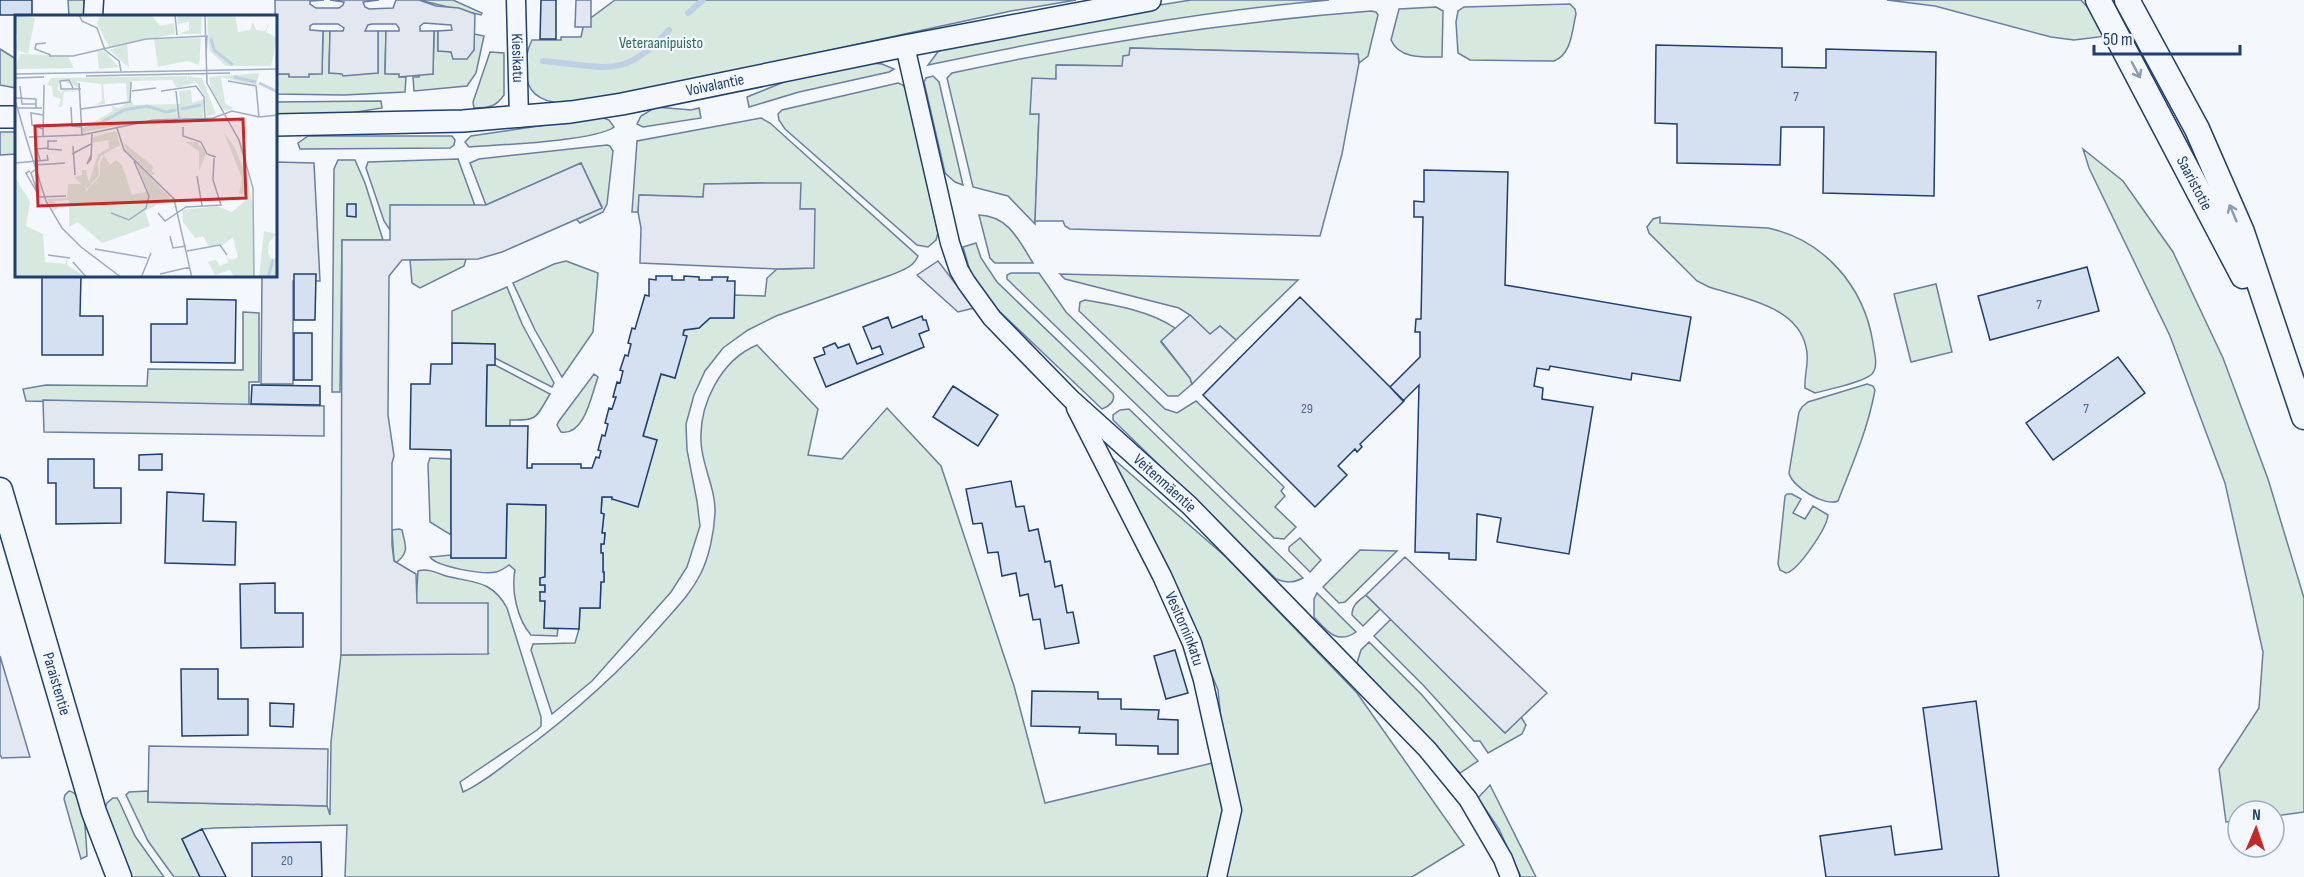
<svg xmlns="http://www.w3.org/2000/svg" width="2304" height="877" font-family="'Sofia Sans Condensed',sans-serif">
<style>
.green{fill:#d7e8df;stroke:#687fa3;stroke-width:1.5}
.parking{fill:#e3e8f0;stroke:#687fa3;stroke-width:1.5}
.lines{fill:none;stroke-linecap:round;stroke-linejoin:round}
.stream{stroke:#bed0e5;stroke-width:6}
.building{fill:#d5e0f0;stroke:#1d3f73;stroke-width:1.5}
.minor-casing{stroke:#1d3f73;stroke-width:21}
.tertiary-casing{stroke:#1d3f73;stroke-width:24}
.secondary-casing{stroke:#1d3f73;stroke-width:27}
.minor{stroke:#f4f7fb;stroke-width:18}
.tertiary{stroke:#f4f7fb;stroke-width:21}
.secondary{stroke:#f4f7fb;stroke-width:24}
.oneway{stroke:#889bb7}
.labels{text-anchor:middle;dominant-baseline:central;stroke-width:4.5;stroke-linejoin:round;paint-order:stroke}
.number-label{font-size:14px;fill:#4b6792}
.park-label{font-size:16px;fill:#2c6c60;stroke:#f4f7fb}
.street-label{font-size:16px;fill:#1d3f73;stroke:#f4f7fb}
.inset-river{fill:none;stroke:#bed0e5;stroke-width:3}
.inset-road{fill:none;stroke:#9eadc5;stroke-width:1.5}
.view{fill:#c62828;fill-opacity:0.15;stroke:#c62828;stroke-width:3}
.inset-edge{fill:none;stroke:#1d3f73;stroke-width:3}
</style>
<rect width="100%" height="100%" fill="#f4f7fb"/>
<!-- green -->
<path class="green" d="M68,0H84V16H69Z
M419,0H453L482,13L481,15Z
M615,0H1076L1011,11L655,88L563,103C541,102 525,93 526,68C526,57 527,50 532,40H561V37H581L584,23Z
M1329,0C1194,12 1061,37 928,65L940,49L1116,12L1191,0Z
M1887,0H2081L2096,17L2107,36L2074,40L2051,37L1935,6Z
M1570,4L1575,9L1576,14C1572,30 1572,54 1554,61L1470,60L1458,53L1456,22L1458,11L1464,7Z
M1436,7L1443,11L1442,57C1425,57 1400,60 1391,40L1399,9Z
M1371,11L1376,12L1378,15L1368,56L1359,63L1358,54L1130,48V55L1123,66L1057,65L1056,79L1031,114H1039L1035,224L1008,196L973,187L947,78L952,73C1091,43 1230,22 1371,11Z
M323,31H330L329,73H378V31H386L385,73L399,74L400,77H406L405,92L344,95L276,94V74H289V76L322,73Z
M434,31H438V51H448L452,53L474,50V34L484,36L476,73L467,86L414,91L413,77H419V74H433Z
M0,49L16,59V88L0,85Z
M490,52L504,53V95C496,107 488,108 474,108L473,102Z
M871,63L882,64L894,69L889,72L799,92L749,107L747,97L789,80Z
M933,76L939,82L963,185L955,182L945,173L924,82L926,78Z
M898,83L903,85L907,90L938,233L936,240L928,247L917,245L785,129L779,120L778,114L782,110Z
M381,101L382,108L338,115L276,116V102Z
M656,107L691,110L699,108L701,118L643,127L637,124L641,116Z
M601,117L609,120L614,127C596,141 496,145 469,147L465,142L471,136Z
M761,118L770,123L918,256C913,268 902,270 891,275L776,316L748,330L723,348L705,371L694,395L686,424L687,450L697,501L700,526L687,567L671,592L592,681L552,714L531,650L533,644L575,643L579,629L580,608H600L601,582L604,581V572H603V553H601V544H604L605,533H602L604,514L601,513L602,497H612V499L657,440L643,436L661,374L675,378L684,330L699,328L710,318H734V295L765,296L767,278L777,269L813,268L814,209H800L764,183L705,184L703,197L640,195L638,212H632L637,141Z
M0,132H16V154L0,155Z
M308,136H452L455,140L454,145L450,148L300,149L298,143Z
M607,145L610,146L613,151L607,204L603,212L580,223L576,219L602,207L581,163L486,205L470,163L479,159Z
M2083,149L2123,181L2173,252L2223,358L2268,479L2304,598V812L2274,816V811H2238V821L2226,822L2219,769L2259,708L2263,652L2225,483L2170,336L2089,168Z
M458,159L475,206L391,205L390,230L384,221L366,168L368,162Z
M338,160H355L365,183L383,240H342L340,392H332L334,169Z
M979,215C1009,216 1019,241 1033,263H995L990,258Z
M1660,217V223L1768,228C1824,240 1864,286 1873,343C1874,352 1879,366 1872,374C1862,383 1829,389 1815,393L1805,388C1804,374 1810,361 1806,347C1797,306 1743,298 1709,287L1697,281L1649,233L1647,227L1653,219Z
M976,243L981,258L997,282L1113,394C1116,401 1108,407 1102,409L996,308L978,287L970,271L963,247Z
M466,259L464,266L420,288L412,283L410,260Z
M566,261L598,273L593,332L562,377L535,330L513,283L554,264Z
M1011,273H1039L1066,312L1165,409L1177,413L1196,401L1284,487L1281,491L1285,496L1275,507L1296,527L1284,539L1274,538L1007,279V275Z
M1060,274L1298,280L1236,340L1220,326L1210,335L1190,315L1179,308L1065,279Z
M1936,284L1952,352L1911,362L1894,294Z
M507,287L522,324L554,383L552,387L495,358V344L452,343V311Z
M1085,300C1115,305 1150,311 1175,328L1161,342L1190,378L1192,384L1178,396H1168L1079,311L1080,302Z
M243,312L259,313V382H249V406L26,401L23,389L46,385L147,386L148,369L243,370Z
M757,345L818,409L808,455L842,459L887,408L941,466L1014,686L1045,803L1225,760L1218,690L1162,556L1110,456L1226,557L1357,693L1464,845L1412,877H345L347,825L215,828L202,829L182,839L200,877H174L148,841L126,795L129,792L148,791V802L327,806L330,815L331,742L341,655L488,653L416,603L418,571C428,568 437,573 446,576C474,583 492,580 507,608L541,717V726L537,730L460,782L463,792C485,782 504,765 523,751C574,713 622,670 664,622C677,607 691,593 700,575C709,558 714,533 715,513C716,489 702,466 701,442C699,404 721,360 757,345Z
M487,365H495L550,394C536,417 539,421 510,420V426H486Z
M594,374L598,377L597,380C591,397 584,436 561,432L557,425L559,421Z
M1867,384L1873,386L1875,390C1868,429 1852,465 1838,501C1825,507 1792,487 1789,473L1799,412L1802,407L1808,402Z
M1129,409L1303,578C1293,583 1287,583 1276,579L1113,420V415L1120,410Z
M430,458L451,459V535L430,522L428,464Z
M1787,494H1792L1801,499L1793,513L1805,519L1813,506L1828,515C1827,528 1798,571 1786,573L1780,570L1778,564L1785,496Z
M507,504L546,505L545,577L540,578V585H545V592H540L545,601L544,628L558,629L557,636L531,635C517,619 511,590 515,570L509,565C505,568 501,571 496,572C484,575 437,567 430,557L451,555V558H506Z
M399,529L402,530C405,545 410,551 397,562L394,561L392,530Z
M1300,538L1321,560L1310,572L1289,551V547Z
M1360,550L1397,551L1345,602L1339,603L1323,587Z
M1317,593L1356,632C1337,645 1327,631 1314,617V599Z
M1366,595L1380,609L1363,626L1352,615C1352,605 1358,601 1366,595Z
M1391,619L1505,733L1521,717L1526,725L1522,734L1488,753L1480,741H1474L1424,686L1374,636Z
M1369,642L1422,695L1478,761L1460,773L1357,663L1361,650Z
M1490,785L1536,877H1521L1499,829L1478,798Z
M69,791C86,793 86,841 87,856L81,859L64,799L65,795Z
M113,798H117L119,801L135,836L164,877H130L105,808L107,803Z"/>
<!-- parking -->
<path class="parking" d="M275,0H324L310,1V4L316,8H339L343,5L344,2L330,0H379L363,2L365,7L369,9L393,8L396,0H419L436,6L459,8L475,14L474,50L467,59H453L451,52L438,51V31L452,30L451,25L424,23L420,26V31H434L433,74L399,77V74H385L386,31H399V28L396,24H372L368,25L365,31H378V73L343,76L342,74L329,73L330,31H343L344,28L338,24H313L310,26V30L323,31L322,74H309V77H289V74H276Z
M576,0H591V27H575Z
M1130,48L1358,54L1359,63L1342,154L1320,236L1070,229L1065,226L1063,221H1035L1039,114H1030L1032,78L1056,79V65L1122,66L1123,56L1129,55Z
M276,162L314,163L320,281H293V384H261L262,276H276Z
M581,163L602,208L502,252L478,259L402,260L389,276L388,415L394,456L392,463V545L394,561L416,574L417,603H488V654L341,655L342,240H390V205H486Z
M764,183H801L800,209H815L814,268L777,269L640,263L641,228L638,212L639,195L703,197L704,184Z
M938,261L951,278L974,308L958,312L917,275Z
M1190,315L1210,334L1220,326L1236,340L1192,384L1190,378L1161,341Z
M43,400L324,406V436L44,432Z
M1405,557L1547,693L1505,733L1366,595Z
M0,656L30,757L2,758L0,755Z
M149,746L328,749L327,806L148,802Z"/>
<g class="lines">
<!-- stream -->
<path class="stream" d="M688,13L703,0
M543,61C605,66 623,81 669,30"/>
</g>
<!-- building -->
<path class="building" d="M0,0H32V15H0Z
M541,0H556V39H540Z
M1656,45L1782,48V67L1826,68V49L1936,52L1934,196L1823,193L1824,127H1781L1780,165L1677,163V124L1655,123Z
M1424,170L1508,172L1505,285L1691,317L1680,381L1632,373L1631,380L1550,366L1549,370L1537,368L1534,386L1543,388L1542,399L1593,407L1569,554L1497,542L1501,518L1477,514L1476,560L1449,559V553L1415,552L1419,385L1403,401L1390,387L1420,357V332H1415L1416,319H1421L1423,217H1414V201L1424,202Z
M347,204H356V217L347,216Z
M2087,267L2099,311L1990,340L1978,296Z
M294,274H316L315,320H294Z
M42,276H81L80,316H103V355H42Z
M656,276H672V280H684V276L699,277V280H712V277H728L727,281H735L734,318H710L699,328L684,330L683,335L687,336L675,378L661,374L643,436L657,440L638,507L612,499V497H602L601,513L604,514L602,533H605L604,544H601V553H603V572H604V582H601L600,608H580L579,629L544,628L545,601H540V592H545V585H540V578L545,577L546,505L507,504L506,558H451V450L410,449L411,384H430L431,364H452V343L495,344V365H487L486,426H528L527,468H532V464H581V468H592L596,457L599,458L601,451L598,450L602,435L605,436L608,424L605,423L609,408L612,409L616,397H613L617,382L620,383L623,371L620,370L625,355L628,356L631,344L628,343L632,328L635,329L645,295L649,296V279L656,280Z
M1300,297L1404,401L1360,444L1362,447L1357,452L1355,449L1338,466L1347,475L1315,507L1203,395Z
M187,299L236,300L235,363L151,362V324H187Z
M922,316L923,320H926L929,330L919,334L924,347L826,387L814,358L825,354L823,348L835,343L838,348L849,344L857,364L883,354L880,346L872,349L863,327L888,317L892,328Z
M294,333H312V380H294Z
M2118,357L2145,393L2053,460L2026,423Z
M252,385L320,386V405L251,404Z
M953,386L998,415L978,446L933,417Z
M162,454V470H139V455Z
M48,459H94V488H121V523L56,524V483H48Z
M1011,481L1016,507L1024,506L1029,531L1038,529L1045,562L1050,561L1055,587L1062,585L1067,613L1073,612L1079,643L1045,649L1040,619L1033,620L1028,594L1020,596L1016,573L1002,576L998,552L988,553L982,523L973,524L966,489Z
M167,492L204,494L203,521L236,522L235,565L165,563Z
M275,583V613H303V647L241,648L240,584Z
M1175,650L1188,693L1166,699L1154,656Z
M181,669H218V699H248V735L182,736Z
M1032,691L1098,692V699H1121V709L1159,710L1158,719L1178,720V754H1158V746L1116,745V734L1079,733L1080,727L1031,726Z
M1976,701L1999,877H1826L1820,836L1891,826L1895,855L1942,849L1923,708Z
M270,703L294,704L293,727L270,726Z
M202,829L226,877H200L182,839Z
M321,842L322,877H252V843Z"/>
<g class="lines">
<!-- minor casing -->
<g class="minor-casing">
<g id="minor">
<path id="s1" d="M516,0L519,118"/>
<path d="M93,16L94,0"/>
<path id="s2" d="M905,46L950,243L959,270L966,282L992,318L1071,399L1189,505L1427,749L1468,799L1503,859L1510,877"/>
<path id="s3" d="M1076,408L1162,576L1192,643L1203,680L1232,810L1217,877"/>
</g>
</g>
<!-- tertiary casing -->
<g class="tertiary-casing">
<g id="tertiary">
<path d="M0,117H16"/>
<path id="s4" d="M276,125L463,121L571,112L622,104L905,46L1150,0"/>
</g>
</g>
<!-- secondary casing -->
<g class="secondary-casing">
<g id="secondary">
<path id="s5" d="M2098,0L2243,276"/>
<path d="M2127,0L2197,129L2242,232L2304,417"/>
<path id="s6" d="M0,490L94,812L119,877"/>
</g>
</g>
<!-- minor -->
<use href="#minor" class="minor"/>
<!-- tertiary -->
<use href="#tertiary" class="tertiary"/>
<!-- secondary -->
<use href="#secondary" class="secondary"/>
</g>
<!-- one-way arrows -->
<defs><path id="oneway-shaft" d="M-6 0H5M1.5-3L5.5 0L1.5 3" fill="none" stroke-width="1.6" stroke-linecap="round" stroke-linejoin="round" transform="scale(1.5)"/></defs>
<g class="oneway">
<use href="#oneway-shaft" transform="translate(2136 70) rotate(62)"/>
<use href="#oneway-shaft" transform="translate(2233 213) rotate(-113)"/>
</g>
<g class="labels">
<!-- number labels -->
<g class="number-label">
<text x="1796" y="96">7</text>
<text x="2039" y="304">7</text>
<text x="1307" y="408">29</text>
<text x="2086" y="408">7</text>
<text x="287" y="860">20</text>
</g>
<!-- park labels -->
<g class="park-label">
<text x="661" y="43">Veteraanipuisto</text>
</g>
<!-- street labels -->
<g class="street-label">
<text stroke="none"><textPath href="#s1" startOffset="58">Kiesikatu</textPath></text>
<text stroke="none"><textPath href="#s4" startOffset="442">Voivalantie</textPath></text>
<text stroke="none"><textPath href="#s5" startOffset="207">Saaristotie</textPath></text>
<text stroke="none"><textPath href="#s2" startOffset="528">Veitenmäentie</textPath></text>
<text stroke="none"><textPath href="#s3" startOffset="246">Vesitorninkatu</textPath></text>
<text stroke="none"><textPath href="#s6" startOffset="202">Paraistentie</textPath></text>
</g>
</g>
<!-- overview -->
<g transform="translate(15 15)">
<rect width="262" height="262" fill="#f4f7fb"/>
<path d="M0,0L20,3L13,39L0,34L3,20L0,19ZM86,0H136L145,11L159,8L160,19L94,32L82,8ZM162,0H187L186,19H164L174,15V7L163,9ZM192,0H220L223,17L235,15L238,7L241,15L250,16L254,8L251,17L262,23L256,51H211L194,35ZM186,23L184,50L172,46L143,52L139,24ZM112,29L114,53L95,35ZM82,36H89L104,52L84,54ZM5,39L53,41L59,53L0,54ZM244,58L241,71L206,62L210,88L219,94L208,95L196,73L194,62ZM172,61V67L173,61L187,63L201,99L192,101L190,82L181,67L162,73L157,65L116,66L115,85L106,87L112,85L111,68L88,69L90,89L80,90L87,86L86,69L62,66L65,73L45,65L42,74L46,78L48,75L65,77H49L47,92H44L46,84L38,81L37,71L32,70L36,63ZM176,75L177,88L189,84L188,102L134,105L68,117V113L98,96L97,91L103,93L118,86V90L165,89L164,76ZM101,116L105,130L86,141L83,147L84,160L72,174L70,169L71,176L85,161V148L89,140L95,150L101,145L107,150L117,180L133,176L122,149L155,183L130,196L135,211L87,228L63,207L54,212V185L39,186L43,193L38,196L32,184L52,183L53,169H66L59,162L67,160V155H71L74,167L83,139L94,133L93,125L78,128V122ZM209,118L219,131L232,163L239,196V262H219L215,255L200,260L193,247L201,245L205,251L214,247L211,242L217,245L223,242L218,222L208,230L194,232L188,221L180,223L168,207L167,195L202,191L217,197L230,186L232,178L224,179L227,163ZM170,127H182L191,138L184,157V136ZM109,128L138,151L137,157L141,158L137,160L111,136ZM0,162L15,187L11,211L28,219L30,247L50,249L53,242L52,250L71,262H0ZM249,216L262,219L254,227L253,238L257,245L262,242V262H244Z" fill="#d7e8df"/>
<path class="inset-river" d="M196,23L199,35L218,50M219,62L241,67M244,68L263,77M166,94L186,90M82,110L109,95L132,91L151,97L161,95M253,263L258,244"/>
<path class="inset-road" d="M64,0L67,6L82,13L90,35L104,46L106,56M160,0L162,20M190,0L192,68L224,125L238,173L239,263M31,28L21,29L20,34L36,40M34,41H58L131,24L193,21M191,42L192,21M0,59L263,54M71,61L215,58M0,63L29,62M213,66L241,71L244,102M64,68L67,120M5,71L7,89H21M58,73L54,65L45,66L46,74H66M117,76L141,73M146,76L181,71L189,82L190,103M161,76L164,103M0,83L21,84V93M0,85L12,126M56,92L57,111L67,112M3,93H27M66,94L115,87L116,67M28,100L16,98L17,110L28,114M168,112V121L186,127L192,139L201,142M102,113L109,135L159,184L177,263M14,122L67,120L138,105L198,103L217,96L244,102L263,100M28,122L29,70M12,126L31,186L47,213L66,232L107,263M42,126H33V134L47,135M58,131L60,160M57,139L76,129M76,140L72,149L76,144L77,119M25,145L22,134L33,133M0,148L33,145L32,140M20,150L50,148M21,154L16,158L24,182L51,181M15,156L11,158L24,181M182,161L187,191M96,198L114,205L131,193L134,181L119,146M143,198L150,206L171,192L206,190L198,165L199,143M155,221L158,233L171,231M80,234L132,243M172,236L205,230L212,240M33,240L55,243M58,247L72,263M145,259L175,252M126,263L136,238"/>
<path class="view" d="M228,104L231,183L23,191L20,111Z"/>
<rect width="262" height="262" class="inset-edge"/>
</g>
<!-- north arrow -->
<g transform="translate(2256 829) rotate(2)"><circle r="28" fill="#f4f7fb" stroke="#9eadc5" stroke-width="1.5"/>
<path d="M0-4.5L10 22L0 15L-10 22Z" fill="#c62828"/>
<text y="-9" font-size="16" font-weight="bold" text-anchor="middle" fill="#1d3f73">N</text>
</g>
<!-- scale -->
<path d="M2094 45v9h146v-9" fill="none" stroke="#1d3f73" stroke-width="3"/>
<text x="2103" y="45" font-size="18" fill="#1d3f73" stroke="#f4f7fb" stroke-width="4.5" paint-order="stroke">50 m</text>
</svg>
